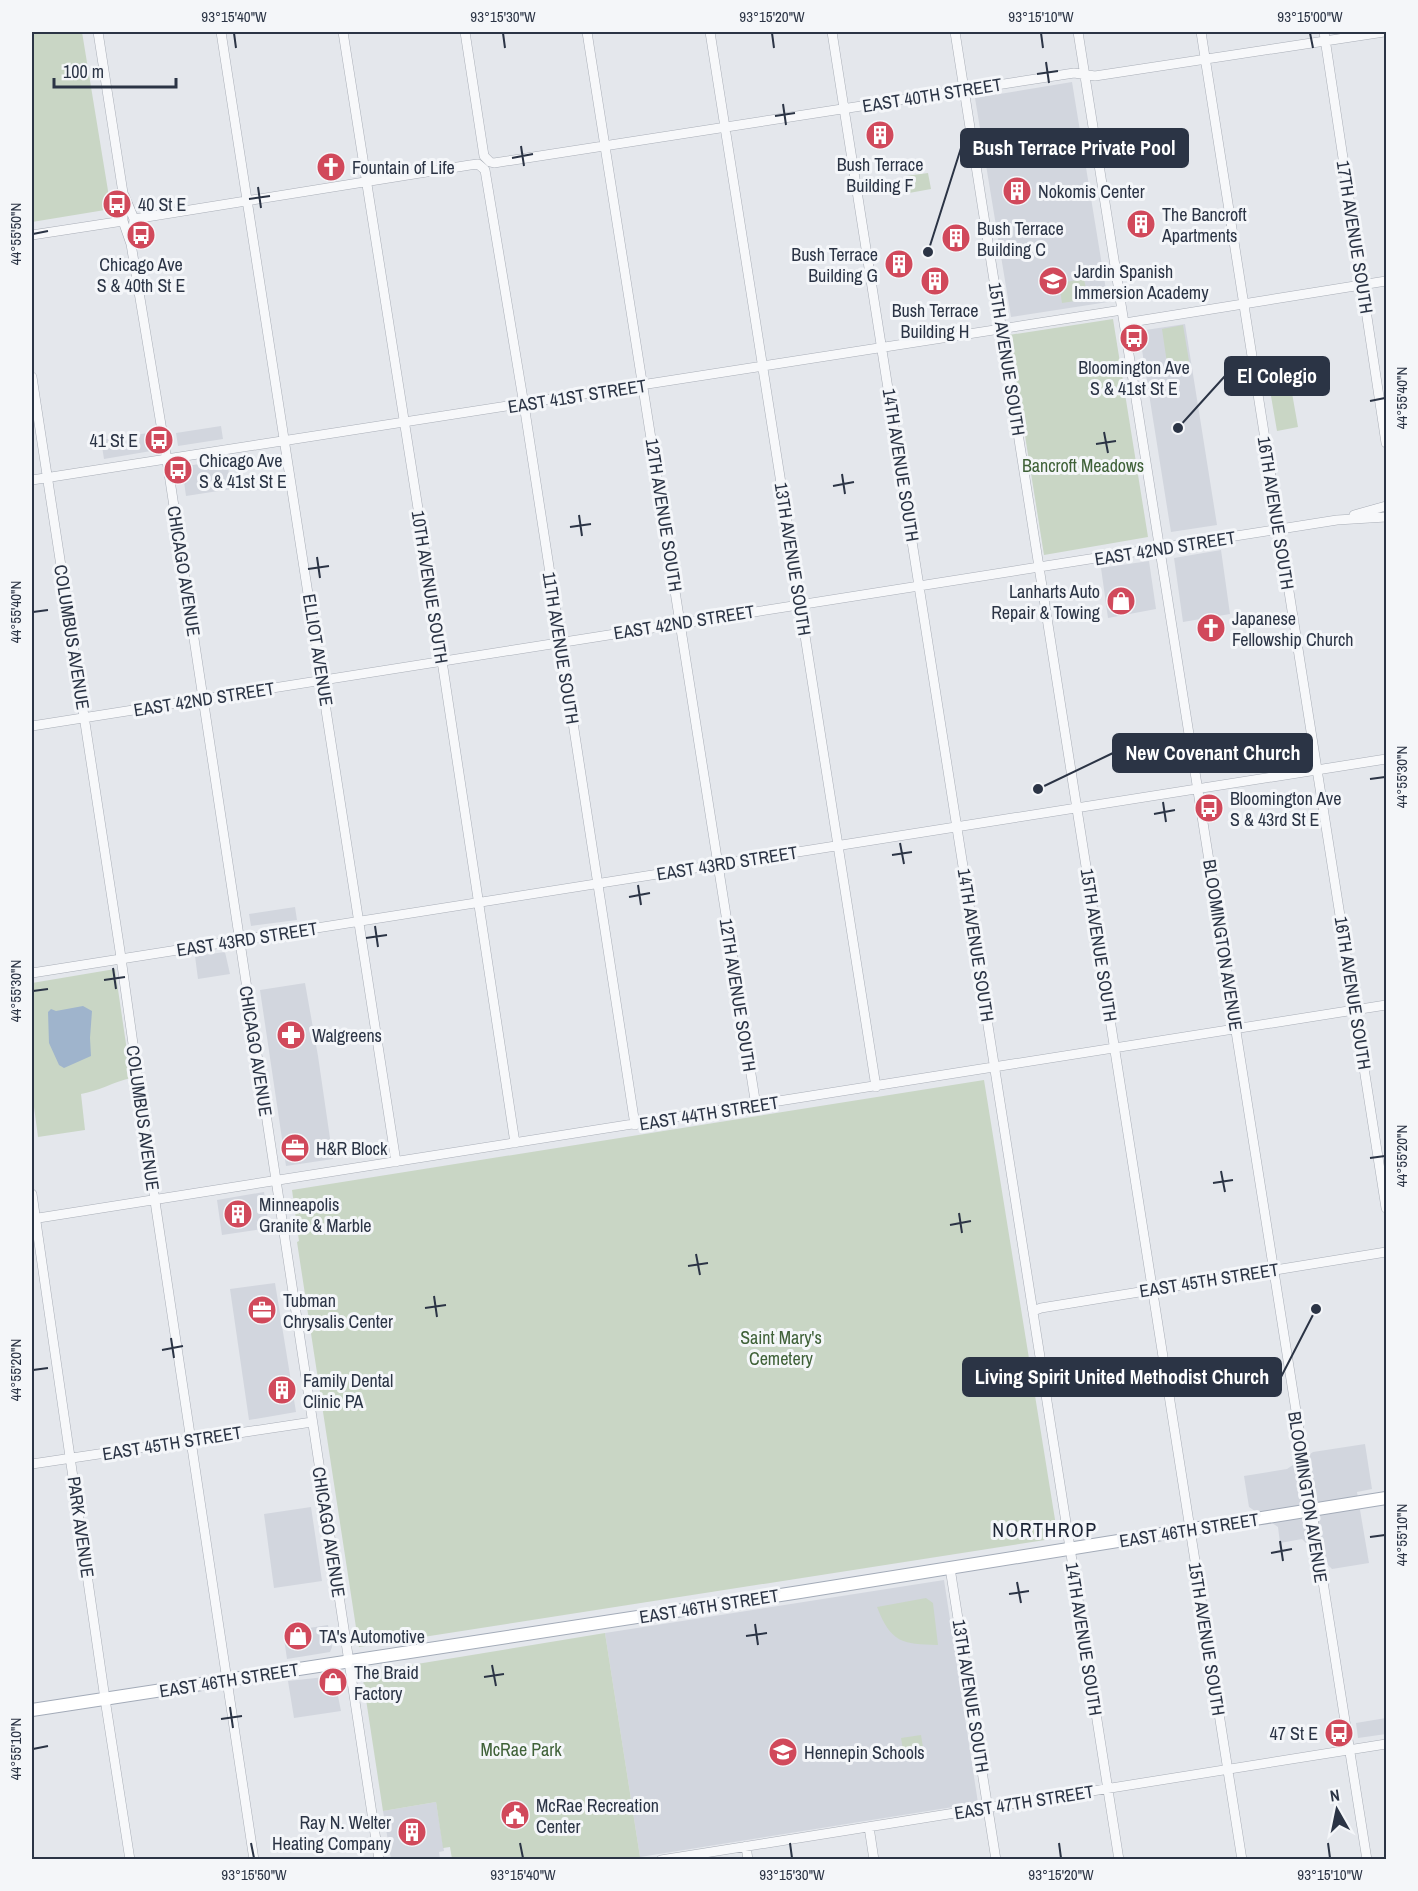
<svg xmlns="http://www.w3.org/2000/svg" width="1418" height="1891" font-family="'Archivo Narrow',sans-serif">
<style>
.built{fill:#d2d6de}
.green{fill:#c9d6c5}
.water{fill:#9fb4cc}
.lines{fill:none;stroke-linecap:round;stroke-linejoin:round}
.minor-casing{stroke:#a9aeb7;stroke-width:10}
.major-casing{stroke:#a3abb8;stroke-width:14}
.minor{stroke:#f7f8fa;stroke-width:9}
.major{stroke:#fff;stroke-width:12}
.ticks{fill:none;stroke:#2b3445;stroke-width:2}
.labels{text-anchor:middle;dominant-baseline:central;stroke-width:6;stroke-linejoin:round;paint-order:stroke}
.street-label{font-size:18px;fill:#2b3445;stroke:#f4f6f9}
.poi-label{font-size:18px;fill:#2b3445;stroke:#f4f6f9;text-anchor:start}
.park-label{font-size:18px;fill:#3f6138;stroke:#f4f6f9}
.neighbourhood-label{font-size:20px;letter-spacing:1.5px;fill:#1d2536;stroke:#f4f6f9}
.leader{fill:none;stroke:#2b3445;stroke-width:2}
.callout-dot{fill:#2b3445;stroke:#f4f6f9;stroke-width:2}
.callout{fill:#2b3445;stroke:#2b3445;stroke-width:2}
.callout-label{font-size:20px;text-anchor:middle;font-weight:bold;fill:#fff}
.neatline{fill:none;stroke:#2b3445;stroke-width:2}
.ticks-label{font-size:15px;text-anchor:middle;fill:#2b3445}
</style>
<rect width="100%" height="100%" fill="#e4e7ec"/>
<!-- built -->
<path class="built" d="M1072,82L1108,302L1011,317L975,98Z
M1185,324L1217,525L1171,532L1139,331Z
M221,426L223,439L178,446L176,433Z
M148,433L151,451L104,459L101,440Z
M227,459L231,489L186,496L182,467Z
M1221,550L1230,614L1183,622L1174,558Z
M1149,561L1156,609L1108,618L1101,568Z
M295,907L297,920L251,926L249,914Z
M225,952L230,974L198,979L195,956Z
M305,983L318,1056L333,1159L286,1166L260,990Z
M264,1192L269,1228L222,1235L217,1200Z
M275,1283L296,1412L249,1420L230,1289Z
M1365,1444L1372,1489L1357,1492L1369,1563L1332,1569L1302,1539L1280,1543L1278,1527L1249,1507L1244,1476L1287,1469L1313,1452Z
M311,1507L322,1581L274,1588L264,1514Z
M944,1580L978,1803L640,1857L605,1633Z
M328,1625L332,1647L330,1652L287,1659L283,1632Z
M334,1676L341,1711L294,1718L288,1681Z
M1386,1718V1734L1358,1738L1356,1723Z
M436,1802L444,1851L439,1852L440,1859H391L383,1811Z"/>
<!-- green -->
<path class="green" d="M32,32H82L111,209L32,222Z
M928,173L931,189L909,193L906,176Z
M1084,279L1088,299L1062,303L1059,283Z
M1113,319L1148,537L1044,555L1009,335Z
M1183,325L1190,367L1168,370L1162,329Z
M1292,393L1298,427L1277,431L1271,396Z
M115,969L131,1078C113,1082 99,1091 81,1094L85,1130L38,1137L32,1092V983Z
M984,1080L1058,1538L359,1647L297,1242L299,1241L292,1190Z
M926,1598L933,1603L938,1645C902,1644 891,1643 877,1607Z
M605,1633L640,1857L624,1860L452,1859L450,1847L443,1848L436,1802L383,1811L362,1673Z
M921,1735L924,1753L904,1756L901,1738Z"/>
<!-- water -->
<path class="water" d="M83,1006L92,1011L90,1038L91,1056L64,1068L59,1065L49,1043L48,1012L51,1009L56,1011Z"/>
<g class="lines">
<!-- minor casing -->
<g class="minor-casing">
<path id="minor" d="M98,32L123,193V221L131,244L168,467L379,1860
M221,32L396,1162
M343,32L442,661L515,1143
M465,32L484,156L490,162L494,163L1074,73L1095,76L1384,32
M587,32L756,1106
M710,32L876,1087
M832,32L1119,1860
M955,32L1242,1860
M1078,32L1367,1860
M1201,32L1386,1208
M1324,32L1386,443
M124,195L134,219L132,243
M134,219L470,165L478,164L485,170L525,411L635,1125
M32,235L123,221
M1125,323L1386,281
M32,377L120,951L156,1208L254,1860
M32,480L1122,310
M1354,515L1386,506
M32,726L1337,520L1386,517
M32,973L1386,759
M32,1194L105,1699L130,1860
M32,1219L1386,1005
M1033,1311L1041,1308L1386,1252
M32,1464L312,1422
M950,1568L996,1860
M869,1827L874,1860
M746,1846L748,1860
M661,1860L1386,1744"/>
</g>
<!-- major casing -->
<g class="major-casing">
<path id="major" d="M32,1710L800,1592L1386,1498"/>
</g>
<!-- minor -->
<use href="#minor" class="minor"/>
<!-- major -->
<use href="#major" class="major"/>
</g>
<!-- ticks -->
<path class="ticks" d="M234,33L236,48M503,33L505,48M772,33L774,48M1041,33L1043,48M1310,33L1313,48M1046,62L1049,83M1037,74L1058,71M783,104L786,125M775,116L795,113M521,146L524,166M512,158L533,154M258,187L261,208M249,199L270,196M33,234L48,231M1370,401L1385,398M1104,432L1108,453M1096,444L1116,441M842,474L845,494M833,486L854,482M579,515L582,536M570,527L591,524M317,557L320,578M308,569L329,566M33,612L48,610M1370,779L1385,777M1163,802L1166,822M1154,814L1175,810M900,843L904,864M892,855L912,852M638,885L641,905M629,897L650,893M375,926L378,947M366,938L387,935M113,968L116,989M104,980L125,977M33,991L48,989M1370,1158L1385,1156M1221,1171L1225,1192M1213,1183L1233,1180M959,1213L962,1233M950,1225L971,1221M696,1254L700,1275M688,1266L708,1263M434,1296L437,1317M425,1308L446,1305M171,1338L174,1358M162,1350L183,1346M33,1370L48,1368M1370,1537L1385,1535M1280,1541L1283,1561M1271,1553L1292,1549M1017,1582L1021,1603M1009,1594L1029,1591M755,1624L758,1645M746,1636L767,1633M492,1665L496,1686M484,1677L504,1674M230,1707L233,1728M221,1719L242,1716M33,1749L48,1746M251,1843L254,1858M520,1843L523,1858M790,1843L792,1858M1059,1843L1061,1858M1328,1843L1330,1858"/>
<!-- icons -->
<defs>
<g id="building-disc" transform="scale(1.5)"><circle r="9.5" fill="#d1495b" stroke="#f4f6f9"/><path d="M-4-6H4V6H1V3H-1V6H-4ZM-2.5-4.3h1.7v1.8h-1.7ZM.8-4.3h1.7v1.8H.8ZM-2.5-1h1.7V.8h-1.7ZM.8-1h1.7V.8H.8Z" fill="#fff"/></g>
<g id="church-disc" transform="scale(1.5)"><circle r="9.5" fill="#d1495b" stroke="#f4f6f9"/><path d="M-1.2-6h2.4v3.5h3.3v2.4h-3.3V6h-2.4V-.1h-3.3v-2.4h3.3Z" fill="#fff"/></g>
<g id="bus-disc" transform="scale(1.5)"><circle r="9.5" fill="#d1495b" stroke="#f4f6f9"/><path d="M-5-6H5V4H4V6H2V4H-2V6H-4V4H-5ZM-3.5-4V0h7V-4ZM-3.5 1.2v1.5H-2V1.2ZM2 1.2v1.5H3.5V1.2Z" fill="#fff"/></g>
<g id="school-disc" transform="scale(1.5)"><circle r="9.5" fill="#d1495b" stroke="#f4f6f9"/><path d="M0-5L7-2L0 1L-7-2ZM-4 1L0 2.5L4 1V4Q0 6-4 4Z" fill="#fff"/></g>
<g id="shop-disc" transform="scale(1.5)"><circle r="9.5" fill="#d1495b" stroke="#f4f6f9"/><path d="M-5-2.5h2.3a2.7 3.5 0 0 1 5.4 0H5L5.5 6h-11ZM-1.5-2.5h3a1.5 2.3 0 0 0-3 0Z" fill="#fff"/></g>
<g id="pharmacy-disc" transform="scale(1.5)"><circle r="9.5" fill="#d1495b" stroke="#f4f6f9"/><path d="M-2-6h4v4h4v4h-4v4h-4v-4h-4v-4h4Z" fill="#fff"/></g>
<g id="office-disc" transform="scale(1.5)"><circle r="9.5" fill="#d1495b" stroke="#f4f6f9"/><path d="M-6-3h4V-5.5h4V-3h4V5H-6ZM-1-4.5V-3h2v-1.5ZM-6 0V1H6V0Z" fill="#fff"/></g>
<g id="civic-disc" transform="scale(1.5)"><circle r="9.5" fill="#d1495b" stroke="#f4f6f9"/><path d="M-.6-6.5H3V-4.5H.6V-3L4-1V1h2V6H-6V1h2V-1L-.6-3ZM-1.2 2.5V6h2.4V2.5Z" fill="#fff"/></g>
</defs>
<g fill-rule="evenodd">
<use href="#building-disc" x="880" y="135"/>
<use href="#church-disc" x="331" y="167"/>
<use href="#building-disc" x="1017" y="191"/>
<use href="#bus-disc" x="117" y="204"/>
<use href="#building-disc" x="1141" y="224"/>
<use href="#bus-disc" x="141" y="235"/>
<use href="#building-disc" x="956" y="238"/>
<use href="#building-disc" x="899" y="264"/>
<use href="#building-disc" x="935" y="281"/>
<use href="#school-disc" x="1053" y="281"/>
<use href="#bus-disc" x="1134" y="338"/>
<use href="#bus-disc" x="159" y="440"/>
<use href="#bus-disc" x="178" y="470"/>
<use href="#shop-disc" x="1121" y="601"/>
<use href="#church-disc" x="1211" y="628"/>
<use href="#bus-disc" x="1209" y="808"/>
<use href="#pharmacy-disc" x="291" y="1035"/>
<use href="#office-disc" x="295" y="1148"/>
<use href="#building-disc" x="238" y="1214"/>
<use href="#office-disc" x="262" y="1310"/>
<use href="#building-disc" x="282" y="1390"/>
<use href="#shop-disc" x="298" y="1636"/>
<use href="#shop-disc" x="333" y="1682"/>
<use href="#bus-disc" x="1339" y="1733"/>
<use href="#school-disc" x="783" y="1752"/>
<use href="#civic-disc" x="515" y="1815"/>
<use href="#building-disc" x="412" y="1832"/>
</g>
<g class="labels">
<!-- street labels -->
<g class="street-label">
<text transform="translate(932 95) rotate(-9)">EAST 40TH STREET</text>
<text transform="translate(1355 237) rotate(81)">17TH AVENUE SOUTH</text>
<text transform="translate(1007 359) rotate(81)">15TH AVENUE SOUTH</text>
<text transform="translate(577 396) rotate(-9)">EAST 41ST STREET</text>
<text transform="translate(901 465) rotate(81)">14TH AVENUE SOUTH</text>
<text transform="translate(1276 513) rotate(81)">16TH AVENUE SOUTH</text>
<text transform="translate(664 515) rotate(81)">12TH AVENUE SOUTH</text>
<text transform="translate(1165 548) rotate(-9)">EAST 42ND STREET</text>
<text transform="translate(793 559) rotate(81)">13TH AVENUE SOUTH</text>
<text transform="translate(184 571) rotate(81)">CHICAGO AVENUE</text>
<text transform="translate(430 587) rotate(81)">10TH AVENUE SOUTH</text>
<text transform="translate(684 622) rotate(-9)">EAST 42ND STREET</text>
<text transform="translate(72 637) rotate(81)">COLUMBUS AVENUE</text>
<text transform="translate(561 648) rotate(81)">11TH AVENUE SOUTH</text>
<text transform="translate(318 650) rotate(81)">ELLIOT AVENUE</text>
<text transform="translate(204 699) rotate(-9)">EAST 42ND STREET</text>
<text transform="translate(727 863) rotate(-9)">EAST 43RD STREET</text>
<text transform="translate(247 939) rotate(-9)">EAST 43RD STREET</text>
<text transform="translate(976 945) rotate(81)">14TH AVENUE SOUTH</text>
<text transform="translate(1099 945) rotate(81)">15TH AVENUE SOUTH</text>
<text transform="translate(1223 945) rotate(81)">BLOOMINGTON AVENUE</text>
<text transform="translate(1353 993) rotate(81)">16TH AVENUE SOUTH</text>
<text transform="translate(738 995) rotate(81)">12TH AVENUE SOUTH</text>
<text transform="translate(256 1051) rotate(81)">CHICAGO AVENUE</text>
<text transform="translate(709 1113) rotate(-9)">EAST 44TH STREET</text>
<text transform="translate(143 1118) rotate(82)">COLUMBUS AVENUE</text>
<text transform="translate(1209 1280) rotate(-9)">EAST 45TH STREET</text>
<text transform="translate(172 1443) rotate(-9)">EAST 45TH STREET</text>
<text transform="translate(1308 1497) rotate(81)">BLOOMINGTON AVENUE</text>
<text transform="translate(81 1527) rotate(82)">PARK AVENUE</text>
<text transform="translate(1189 1530) rotate(-9)">EAST 46TH STREET</text>
<text transform="translate(329 1532) rotate(81)">CHICAGO AVENUE</text>
<text transform="translate(709 1606) rotate(-9)">EAST 46TH STREET</text>
<text transform="translate(1084 1639) rotate(81)">14TH AVENUE SOUTH</text>
<text transform="translate(1207 1639) rotate(81)">15TH AVENUE SOUTH</text>
<text transform="translate(229 1680) rotate(-9)">EAST 46TH STREET</text>
<text transform="translate(971 1696) rotate(81)">13TH AVENUE SOUTH</text>
<text transform="translate(1024 1802) rotate(-9)">EAST 47TH STREET</text>
</g>
<!-- poi labels -->
<g class="poi-label">
<text x="880" y="164" text-anchor="middle">Bush Terrace<tspan x="880" dy="21">Building F</tspan></text>
<text x="352" y="167">Fountain of Life</text>
<text x="1038" y="191">Nokomis Center</text>
<text x="138" y="204">40 St E</text>
<text x="1162" y="214">The Bancroft<tspan x="1162" dy="21">Apartments</tspan></text>
<text x="977" y="228">Bush Terrace<tspan x="977" dy="21">Building C</tspan></text>
<text x="878" y="254" text-anchor="end">Bush Terrace<tspan x="878" dy="21">Building G</tspan></text>
<text x="141" y="264" text-anchor="middle">Chicago Ave<tspan x="141" dy="21">S &amp; 40th St E</tspan></text>
<text x="1074" y="271">Jardin Spanish<tspan x="1074" dy="21">Immersion Academy</tspan></text>
<text x="935" y="310" text-anchor="middle">Bush Terrace<tspan x="935" dy="21">Building H</tspan></text>
<text x="1134" y="367" text-anchor="middle">Bloomington Ave<tspan x="1134" dy="21">S &amp; 41st St E</tspan></text>
<text x="138" y="440" text-anchor="end">41 St E</text>
<text x="199" y="460">Chicago Ave<tspan x="199" dy="21">S &amp; 41st St E</tspan></text>
<text x="1100" y="591" text-anchor="end">Lanharts Auto<tspan x="1100" dy="21">Repair &amp; Towing</tspan></text>
<text x="1232" y="618">Japanese<tspan x="1232" dy="21">Fellowship Church</tspan></text>
<text x="1230" y="798">Bloomington Ave<tspan x="1230" dy="21">S &amp; 43rd St E</tspan></text>
<text x="312" y="1035">Walgreens</text>
<text x="316" y="1148">H&amp;R Block</text>
<text x="259" y="1204">Minneapolis<tspan x="259" dy="21">Granite &amp; Marble</tspan></text>
<text x="283" y="1300">Tubman<tspan x="283" dy="21">Chrysalis Center</tspan></text>
<text x="303" y="1380">Family Dental<tspan x="303" dy="21">Clinic PA</tspan></text>
<text x="319" y="1636">TA's Automotive</text>
<text x="354" y="1672">The Braid<tspan x="354" dy="21">Factory</tspan></text>
<text x="1318" y="1733" text-anchor="end">47 St E</text>
<text x="804" y="1752">Hennepin Schools</text>
<text x="536" y="1805">McRae Recreation<tspan x="536" dy="21">Center</tspan></text>
<text x="391" y="1822" text-anchor="end">Ray N. Welter<tspan x="391" dy="21">Heating Company</tspan></text>
</g>
<!-- park labels -->
<g class="park-label">
<text x="1083" y="465">Bancroft Meadows</text>
<text x="781" y="1337">Saint Mary's<tspan x="781" dy="21">Cemetery</tspan></text>
<text x="521" y="1749">McRae Park</text>
</g>
<!-- neighbourhood labels -->
<g class="neighbourhood-label">
<text x="1045" y="1529">NORTHROP</text>
</g>
</g>
<!-- callouts -->
<path class="leader" d="M928 252L961 148M1178 428L1225 376M1038 789L1113 753M1316 1309L1281 1377"/>
<g class="callout-dot">
<circle cx="928" cy="252" r="6"/>
<circle cx="1178" cy="428" r="6"/>
<circle cx="1038" cy="789" r="6"/>
<circle cx="1316" cy="1309" r="6"/>
</g>
<g class="callout">
<rect x="961" y="129" width="227" height="38" rx="6"/>
<rect x="1225" y="357" width="104" height="38" rx="6"/>
<rect x="1113" y="734" width="199" height="38" rx="6"/>
<rect x="963" y="1358" width="318" height="38" rx="6"/>
</g>
<g class="callout-label">
<text x="1074" y="155">Bush Terrace Private Pool</text>
<text x="1277" y="383">El Colegio</text>
<text x="1213" y="760">New Covenant Church</text>
<text x="1122" y="1384">Living Spirit United Methodist Church</text>
</g>
<!-- border -->
<rect width="1418" height="1891" fill="none" stroke="#f4f6f9" stroke-width="66"/>
<!-- north arrow -->
<g transform="translate(1337 1810) rotate(351)" stroke="#f4f6f9" stroke-width="4.5" paint-order="stroke">
<path d="M0-4.5L10 22L0 15L-10 22Z" fill="#2b3445"/>
<text y="-9" font-size="16" font-weight="bold" text-anchor="middle" fill="#2b3445">N</text>
</g>
<!-- scale -->
<path d="M54 78v9h122v-9" fill="none" stroke="#2b3445" stroke-width="3"/>
<text x="63" y="78" font-size="18" fill="#2b3445" stroke="#f4f6f9" stroke-width="4.5" paint-order="stroke">100 m</text>
<rect x="33" y="33" width="1352" height="1825" class="neatline"/>
<g class="ticks-label">
<text x="234" y="22">93°15'40"W</text>
<text x="503" y="22">93°15'30"W</text>
<text x="772" y="22">93°15'20"W</text>
<text x="1041" y="22">93°15'10"W</text>
<text x="1310" y="22">93°15'00"W</text>
<text transform="translate(16 234) rotate(-90)" y="5">44°55'50"N</text>
<text transform="translate(1402 398) rotate(-90)" y="5">44°55'40"N</text>
<text transform="translate(16 612) rotate(-90)" y="5">44°55'40"N</text>
<text transform="translate(1402 777) rotate(-90)" y="5">44°55'30"N</text>
<text transform="translate(16 991) rotate(-90)" y="5">44°55'30"N</text>
<text transform="translate(1402 1156) rotate(-90)" y="5">44°55'20"N</text>
<text transform="translate(16 1370) rotate(-90)" y="5">44°55'20"N</text>
<text transform="translate(1402 1535) rotate(-90)" y="5">44°55'10"N</text>
<text transform="translate(16 1749) rotate(-90)" y="5">44°55'10"N</text>
<text x="254" y="1880">93°15'50"W</text>
<text x="523" y="1880">93°15'40"W</text>
<text x="792" y="1880">93°15'30"W</text>
<text x="1061" y="1880">93°15'20"W</text>
<text x="1330" y="1880">93°15'10"W</text>
</g>
</svg>
